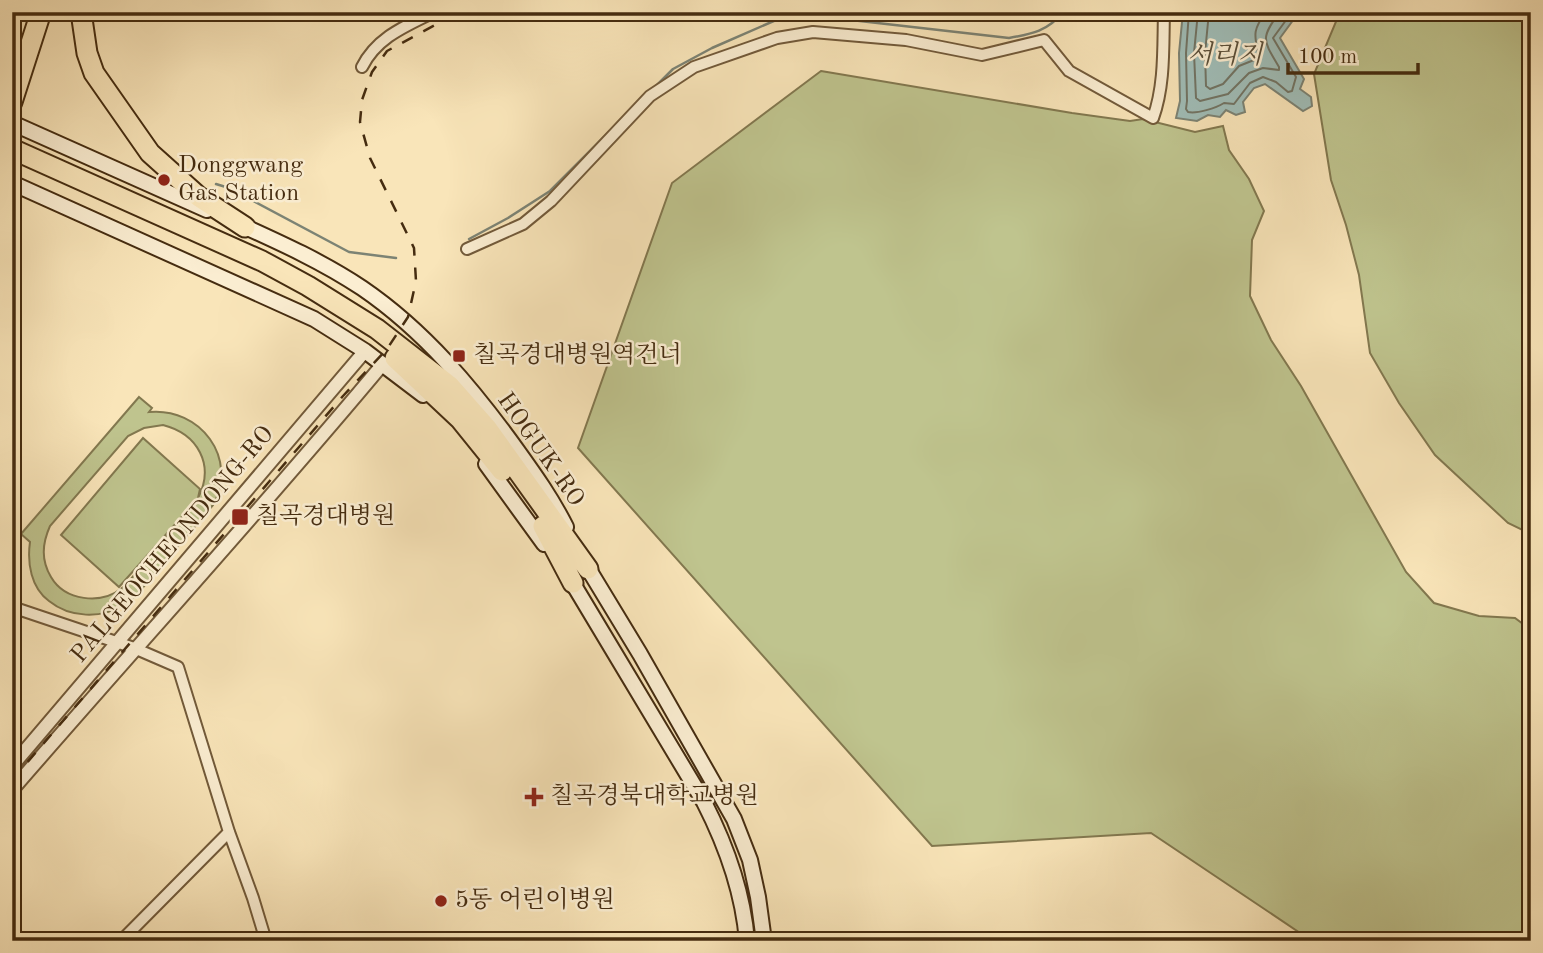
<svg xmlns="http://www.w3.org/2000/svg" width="1543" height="953" font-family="'Old Standard TT','Noto Serif KR',serif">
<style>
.green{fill:#bfc48e;stroke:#82784f;stroke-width:2;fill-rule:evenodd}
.water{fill:#a0bdb7;stroke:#7c8374;stroke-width:2}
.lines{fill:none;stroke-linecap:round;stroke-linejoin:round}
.shore{stroke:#727464;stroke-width:2}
.stream{stroke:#7c8374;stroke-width:2.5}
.minor-casing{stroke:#725a3a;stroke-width:14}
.tertiary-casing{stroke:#725a3a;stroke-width:16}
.secondary-casing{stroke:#452c10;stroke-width:18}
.motorway-casing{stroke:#452c10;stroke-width:23}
.minor{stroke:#fbeed2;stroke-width:10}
.tertiary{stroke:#fbeed2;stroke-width:12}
.secondary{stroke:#fbeed2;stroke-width:14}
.motorway{stroke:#f9e5b9;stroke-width:19}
.rail{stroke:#452c10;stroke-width:2.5;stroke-dasharray:12 12;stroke-linecap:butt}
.poi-dot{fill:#8f2418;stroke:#fbeed2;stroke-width:2.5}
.labels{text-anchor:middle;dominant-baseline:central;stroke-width:5;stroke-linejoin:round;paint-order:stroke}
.poi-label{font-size:24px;fill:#452c10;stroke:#fbeed2;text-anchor:start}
.street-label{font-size:24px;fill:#452c10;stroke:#fbeed2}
.water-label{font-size:26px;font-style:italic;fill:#5c503a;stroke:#fbeed2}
</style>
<rect width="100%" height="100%" fill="#f9e5b9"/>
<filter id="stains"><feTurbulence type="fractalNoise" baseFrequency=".00286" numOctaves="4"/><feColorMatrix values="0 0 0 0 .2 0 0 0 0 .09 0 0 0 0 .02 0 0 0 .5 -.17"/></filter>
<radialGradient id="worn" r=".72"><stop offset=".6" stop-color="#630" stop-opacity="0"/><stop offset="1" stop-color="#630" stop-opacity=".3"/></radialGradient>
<!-- green -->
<path class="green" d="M1340,12H1531V534L1508,523L1435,455L1399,403L1370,353L1359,275L1346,225L1331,180L1314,74Z
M821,71L1072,113L1130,121L1143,119L1195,132L1223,126L1229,150L1249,179L1264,211L1252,240L1250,296L1271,340L1301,386L1406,572L1434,603L1479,616L1515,618L1531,630V941H1312L1151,833L932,846L578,448L672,183Z
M139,397L152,408L149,412C200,407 239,458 213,505C194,528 174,551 154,574C145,585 136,598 124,605C101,619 70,618 49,601C31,588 27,563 30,542L21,534ZM163,425C198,434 215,465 198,498L200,489L143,438L61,535L119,587L195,502C179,522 162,541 146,560C138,569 131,581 122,588C101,605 65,601 51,577C41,560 42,544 50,526L128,436L144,428Z"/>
<!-- water -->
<path class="water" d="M1183,12H1305L1294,19L1280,38L1304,79L1300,89L1311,97L1312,106L1303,111L1265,84L1254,88L1243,102L1245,112L1236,115L1226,110L1220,117L1208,115L1197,121L1176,118L1180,101L1179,53Z"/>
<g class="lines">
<!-- shore -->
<path class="shore" d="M1189,12L1186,53L1187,101L1186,109L1188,112C1197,114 1216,108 1224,103L1234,104L1250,83L1263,77L1276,82L1288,92L1292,91L1296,77L1273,38L1292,12
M1198,12L1194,53L1196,98L1200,101L1228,94L1249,73L1263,68L1279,70V67C1263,40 1260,38 1280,12
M1209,12L1205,53L1206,86L1210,89L1223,84L1239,66L1259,58C1255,36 1251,32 1266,12"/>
<!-- stream -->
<path class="stream" d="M654,88L673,69L712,48L776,20L816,16L1009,38C1032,34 1048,31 1063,12
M216,184L229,188L349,252L396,258
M469,239L508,218L550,191L609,132"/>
<!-- minor casing -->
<g class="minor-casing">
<path id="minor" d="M362,67C377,37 406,26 434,12
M467,249L523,224L551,201L650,96L694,67L777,38L813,32L906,40L982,55L1044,40L1069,71L1153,118C1165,85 1163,47 1164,12
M12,607L134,648L178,667L229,832L253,898L266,941
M121,941L229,832"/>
</g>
<!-- tertiary casing -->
<g class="tertiary-casing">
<path id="tertiary" d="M12,766L365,351
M12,790C135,648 262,509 382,365"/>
</g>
<!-- secondary casing -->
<g class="secondary-casing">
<path id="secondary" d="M12,123L207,210
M12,183L314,319L365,351L423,395
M239,224C281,243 323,262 362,288C425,331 473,389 517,450C535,475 552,499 566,527
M486,464L544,544
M583,560L640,654L734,819L750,860L758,897L764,941
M569,577L704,802C726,845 743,892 747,941"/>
</g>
<!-- motorway casing -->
<g class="motorway-casing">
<path id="motorway" d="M81,12L87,53L94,73L150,153L199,197L245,227
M12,102L41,12
M12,149L262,261L308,286L377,329L450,386L487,428L588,569
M395,358L460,419L502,471
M543,526L573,583"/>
</g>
<!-- minor -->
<use href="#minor" class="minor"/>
<!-- tertiary -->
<use href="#tertiary" class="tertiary"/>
<!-- secondary -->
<use href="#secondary" class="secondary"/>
<!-- motorway -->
<use href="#motorway" class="motorway"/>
<!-- rail -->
<path class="rail" d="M12,780L343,396L387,349L408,317L416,281L414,248L370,158L360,122L362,100L372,72L387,51L459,12"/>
</g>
<!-- markers -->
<g class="poi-dot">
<circle cx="164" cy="180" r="7"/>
<rect x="452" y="349" width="14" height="14" rx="3.5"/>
<rect x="231" y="508" width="18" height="18" rx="3.5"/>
<path d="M530.5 786.5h7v7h7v7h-7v7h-7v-7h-7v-7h7z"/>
<circle cx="441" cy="901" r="7"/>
</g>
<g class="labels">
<!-- poi labels -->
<g class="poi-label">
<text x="178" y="166">Donggwang<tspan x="178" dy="28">Gas Station</tspan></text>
<text x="473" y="356">칠곡경대병원역건너</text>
<text x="256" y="517">칠곡경대병원</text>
<text x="550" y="797">칠곡경북대학교병원</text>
<text x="455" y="901">5동 어린이병원</text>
</g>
<!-- street labels -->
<g class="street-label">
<text transform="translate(540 450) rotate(55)">HOGUK-RO</text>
<text transform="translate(173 545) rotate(-50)">PALGEOCHEONDONG-RO</text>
</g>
<!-- water labels -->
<g class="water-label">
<text x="1225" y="56">서리지</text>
</g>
</g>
<!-- margin -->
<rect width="1543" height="953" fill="none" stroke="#f9e5b9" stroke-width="42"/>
<rect x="14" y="14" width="1515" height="925" fill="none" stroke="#452c10" stroke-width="3.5"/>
<rect x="21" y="21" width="1501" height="911" fill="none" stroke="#452c10" stroke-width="2"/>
<!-- scale -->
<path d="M1288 63v10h130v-10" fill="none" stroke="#452c10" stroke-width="3.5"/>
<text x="1298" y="63" font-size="21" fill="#452c10" stroke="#fbeed2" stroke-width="5" paint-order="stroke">100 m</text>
<rect width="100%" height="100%" filter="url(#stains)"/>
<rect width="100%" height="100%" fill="url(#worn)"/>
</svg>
